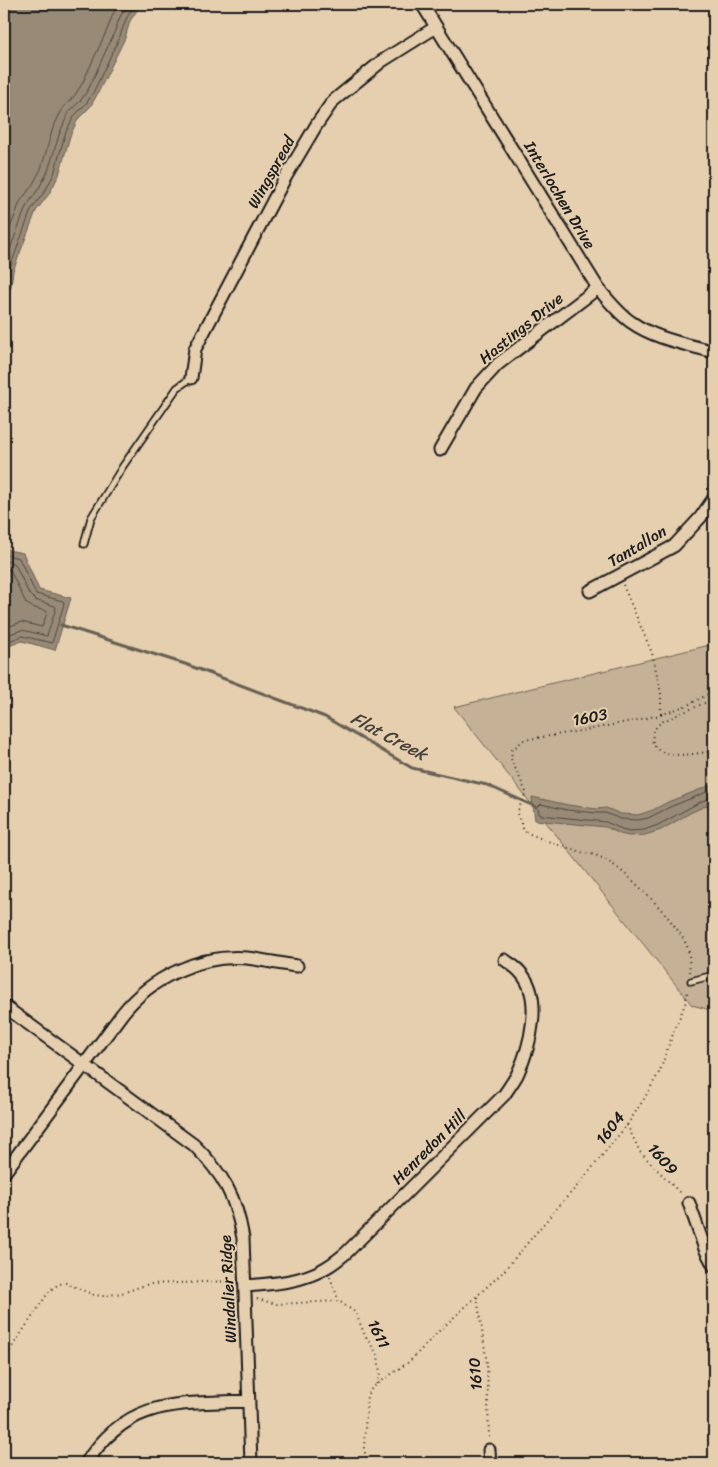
<svg xmlns="http://www.w3.org/2000/svg" width="718" height="1467" font-family="Sriracha,sans-serif">
<style>
.green{fill:#c4b196;stroke:#706659}
.water{fill:#988a76;stroke:#665e52}
.lines{fill:none;stroke-linecap:round;stroke-linejoin:round}
.shore{stroke:#4e4840;stroke-width:1}
.stream{stroke:#665e52;stroke-width:3}
.lane-casing{stroke:#1c1c1c;stroke-width:9}
.street-casing{stroke:#1c1c1c;stroke-width:15}
.path{stroke:#1c1c1c;stroke-width:2;stroke-dasharray:1 4;stroke-linecap:butt}
.lane{stroke:#e5cfae;stroke-width:5.5}
.street{stroke:#e5cfae;stroke-width:11}
.labels{text-anchor:middle;dominant-baseline:central;stroke-width:4;stroke-linejoin:round;paint-order:stroke}
.street-label{font-size:16px;fill:#1c1c1c;stroke:#e5cfae}
.water-label{font-size:18px;font-style:italic;fill:#47423c;stroke:#e5cfae}
</style>
<rect width="100%" height="100%" fill="#e5cfae"/>
<filter id="ink" filterUnits="userSpaceOnUse"><feTurbulence type="fractalNoise" baseFrequency=".02" numOctaves="2"/><feDisplacementMap in="SourceGraphic" scale="10" xChannelSelector="R" yChannelSelector="G"/><feConvolveMatrix kernelMatrix="1 2 1 2 8 2 1 2 1" color-interpolation-filters="sRGB"/></filter>
<g filter="url(#ink)">
<!-- green -->
<path class="green" d="M714,644V1011L692,1005L454,707Z"/>
<!-- water -->
<path class="water" d="M4,4H141L130,21L125,38L98,93L90,107L78,119L70,136L59,175L49,194L36,211L13,271L11,286L4,307Z
M4,542L7,546L8,550L23,553L39,590L71,598L55,650L22,641L4,648Z
M714,784V802L690,813L661,830L645,835L629,836L620,834L606,827L535,820L532,797L568,805L597,809L606,808L621,814L638,815L653,810L668,802Z"/>
<g class="lines">
<!-- shore -->
<path class="shore" d="M4,244L20,202L33,184L41,169L53,128L63,108L75,95L82,84L107,30L113,14L119,4
M4,265L26,207L39,188L48,171L60,132L69,112L81,100L89,88L114,33L120,17L128,4
M4,291L9,270L31,210L45,191L54,174L65,134L74,116L86,104L94,91L120,36L126,19L135,4
M4,553L7,555L19,558L36,594L63,601L64,604L52,643L22,636L4,643
M4,560L15,564L29,594L35,600L55,606L56,608L47,636L22,630L4,636
M4,568L10,570L26,603L32,607L46,611L47,613L42,627L22,622L4,628
M714,789L670,807L648,818L638,820L621,819L605,813H597L567,810L541,804L538,807L539,814L541,815L606,822L622,829L629,831L644,830L658,825L702,801L714,797"/>
<!-- stream -->
<path class="stream" d="M61,625L185,664L325,717L412,768L487,785L536,807"/>
<!-- lane casing -->
<g class="lane-casing">
<path id="lane" d="M84,544L91,518L123,466L177,388L191,378
M691,981L714,975"/>
</g>
<!-- street casing -->
<g class="street-casing">
<path id="street" d="M422,4L598,288C608,300 618,313 631,322C655,339 686,344 714,352
M191,378L195,349L285,178L317,124L333,101L382,61L436,27
M440,450L476,388L498,364L598,288
M590,591L674,546L700,518L714,498
M4,1006L194,1145C224,1175 236,1197 243,1238L251,1463
M4,1173L122,1014C150,978 200,954 247,958C264,960 280,964 297,966
M689,1203L705,1249L714,1266
M245,1286C272,1284 304,1282 327,1267C334,1263 340,1258 346,1253L504,1095C508,1089 513,1082 517,1075C530,1048 544,997 520,972C516,967 510,964 505,960
M489,1450L490,1463
M86,1463C129,1397 179,1404 249,1401"/>
</g>
<!-- path -->
<path class="path" d="M623,585L652,653L661,693V715
M714,699L661,722L653,731C653,734 652,739 653,743C662,762 697,753 714,751
M690,972C689,964 690,953 687,946C677,922 624,867 600,857C594,854 587,854 581,852C562,846 542,840 524,831L517,813L526,792L511,759L512,750L524,740L587,730L661,715L690,704L714,691
M627,1125L640,1152L682,1195
M330,1277L339,1301
M477,1297L487,1364L489,1438
M257,1299L276,1304L339,1301L356,1313L365,1336L378,1355L380,1373L376,1385
M4,1359L50,1290L59,1284L66,1283L94,1295L103,1296L122,1293L149,1284L233,1281
M367,1463L364,1448L367,1395L372,1388L410,1361L438,1332L503,1272L557,1208L579,1184L627,1125L644,1099L660,1071L668,1047L685,1004L688,989"/>
<!-- lane -->
<use href="#lane" class="lane"/>
<!-- street -->
<use href="#street" class="street"/>
</g>
</g>
<g class="labels">
<!-- street labels -->
<g class="street-label">
<text transform="translate(271 172) rotate(-61)">Wingspread</text>
<text transform="translate(560 195) rotate(59)">Interlochen Drive</text>
<text transform="translate(521 328) rotate(-39)">Hastings Drive</text>
<text transform="translate(637 546) rotate(-31)">Tantallon</text>
<text transform="translate(590 717) rotate(-11)">1603</text>
<text transform="translate(610 1128) rotate(-52)">1604</text>
<text transform="translate(429 1147) rotate(-45)">Henredon Hill</text>
<text transform="translate(663 1159) rotate(48)">1609</text>
<text transform="translate(228 1289) rotate(-93)">Windalier Ridge</text>
<text transform="translate(379 1334) rotate(64)">1611</text>
<text transform="translate(475 1374) rotate(-94)">1610</text>
</g>
<!-- water labels -->
<g class="water-label">
<text transform="translate(389 736) rotate(28)">Flat Creek</text>
</g>
</g>
<!-- margin -->
<rect width="718" height="1467" fill="none" stroke="#e5cfae" stroke-width="20"/>
<rect x="10" y="10" width="698" height="1447" fill="none" stroke="#1c1c1c" stroke-width="2" filter="url(#ink)"/>
</svg>
